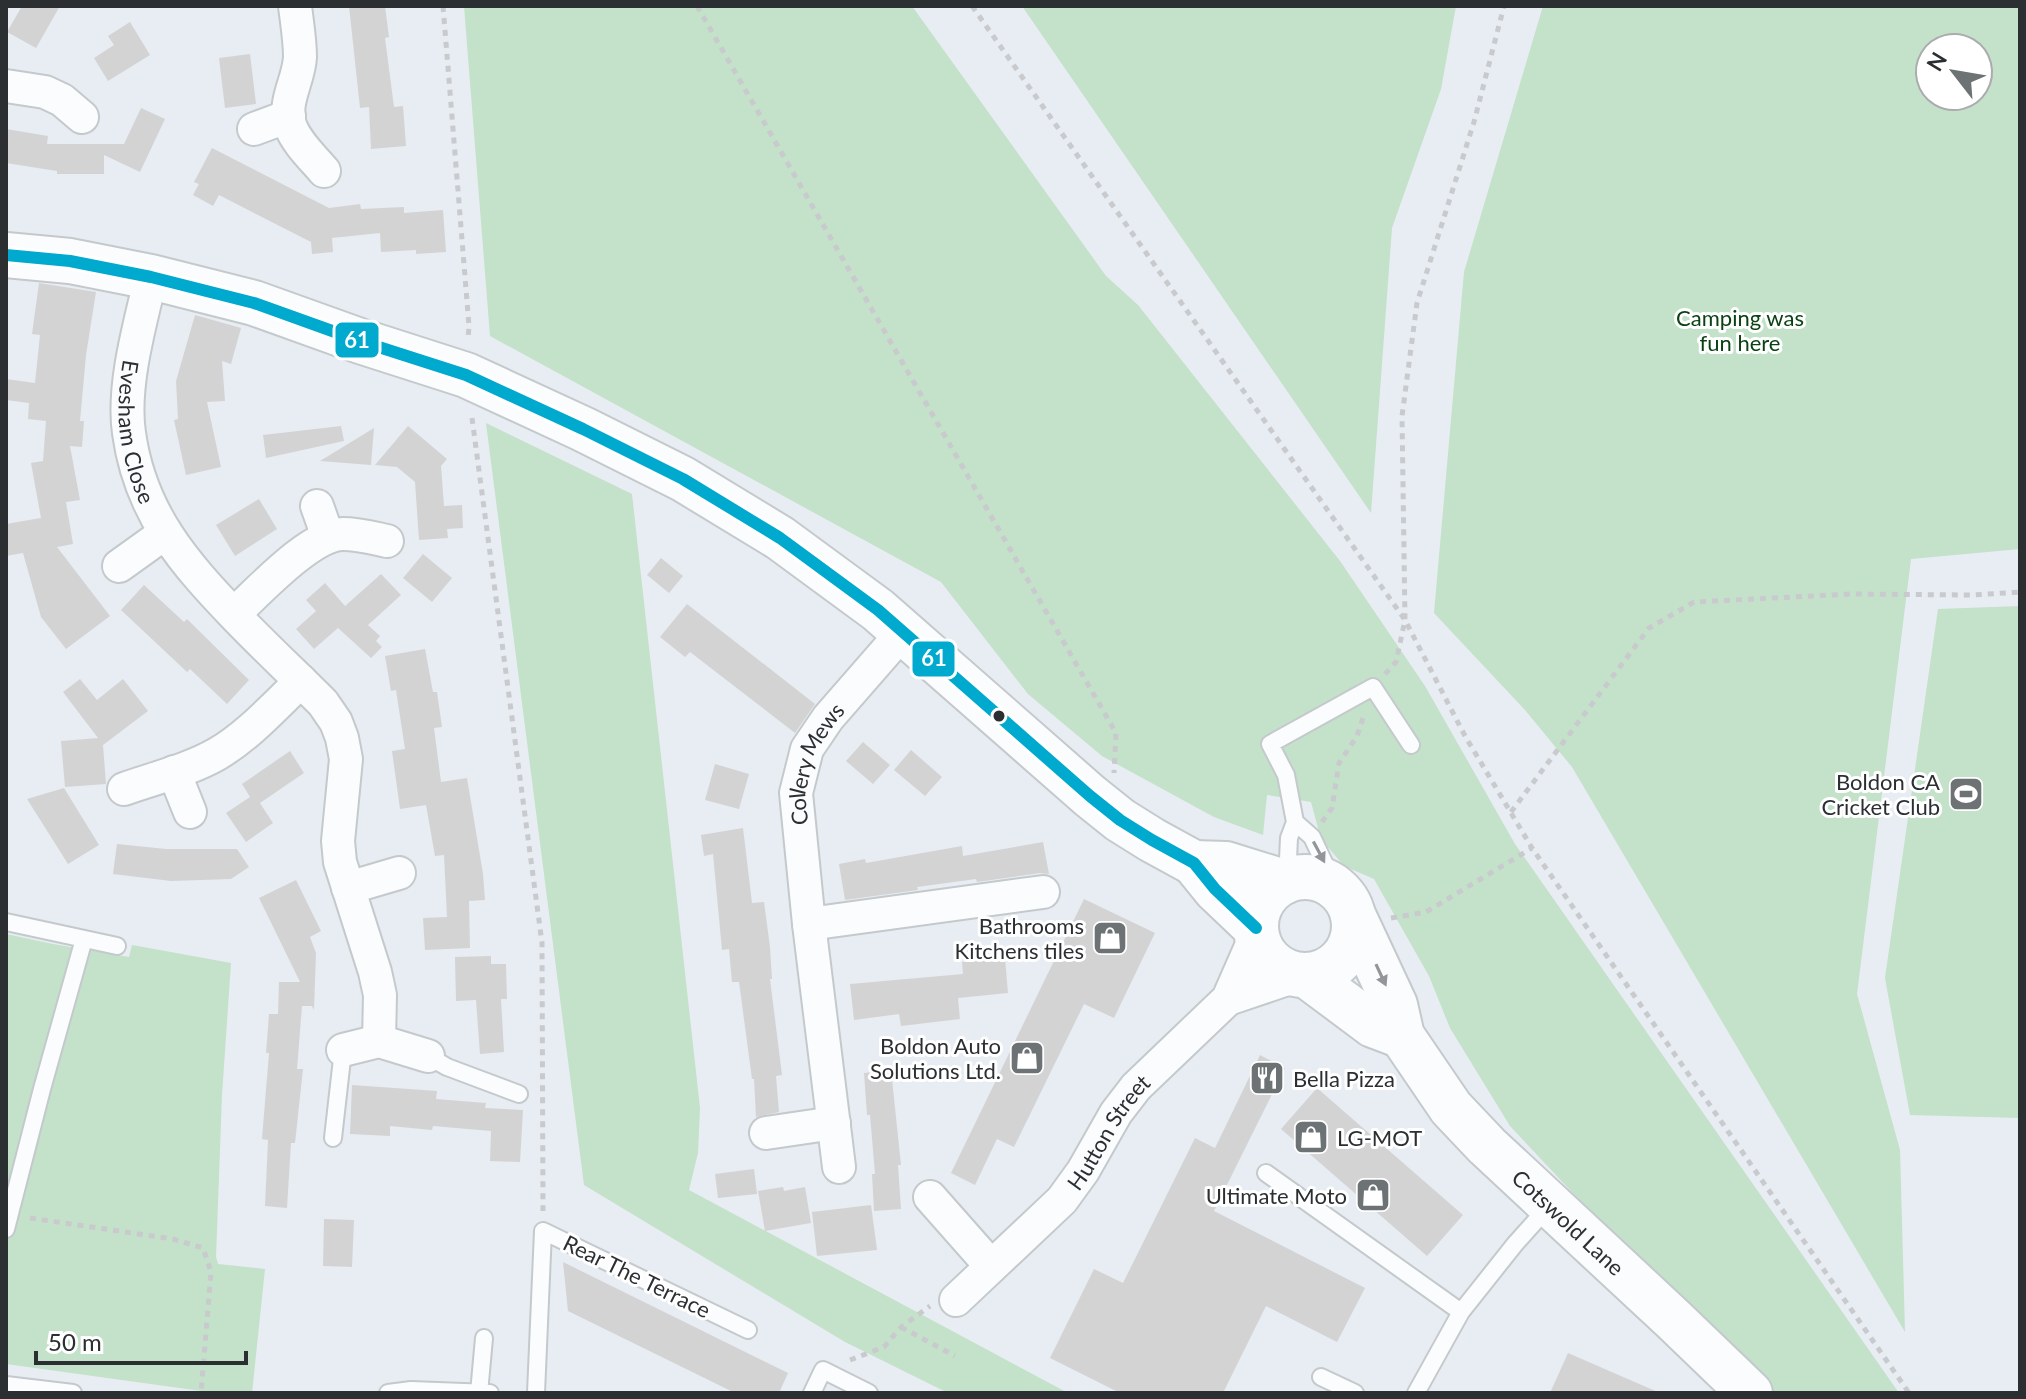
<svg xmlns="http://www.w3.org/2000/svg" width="2026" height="1399" font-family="Lato,sans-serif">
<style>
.green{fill:#c4e1ca;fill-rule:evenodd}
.building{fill:#d3d3d4}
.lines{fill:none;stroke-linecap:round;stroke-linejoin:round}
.lane-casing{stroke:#c4c9cc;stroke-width:20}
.street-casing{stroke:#c4c9cc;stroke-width:36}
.secondary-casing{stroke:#c4c9cc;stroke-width:48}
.path{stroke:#c9cacd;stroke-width:5;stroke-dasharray:6 6;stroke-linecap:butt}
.lane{stroke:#fbfcfd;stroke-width:16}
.street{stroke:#fbfcfd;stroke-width:32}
.secondary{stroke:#fbfcfd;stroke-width:44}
.bus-1-casing{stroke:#fff;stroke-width:18}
.bus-1{stroke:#00a9ce;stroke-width:12}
.oneway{fill:#939698}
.bus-dot{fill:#2b2f32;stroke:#fff;stroke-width:3}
.labels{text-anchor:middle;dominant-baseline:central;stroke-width:6;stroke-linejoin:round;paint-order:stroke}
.park-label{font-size:22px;fill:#0a4214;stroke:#fff}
.street-label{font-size:22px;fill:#2b2f32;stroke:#fff}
.poi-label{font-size:22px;fill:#2b2f32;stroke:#fff;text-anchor:end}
.line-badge{stroke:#fff;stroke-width:3}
.badge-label{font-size:22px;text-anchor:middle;font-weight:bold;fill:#fff}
</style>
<rect width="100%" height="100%" fill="#e7edf2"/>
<!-- green -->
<path class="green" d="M464,6H912L1106,276L1138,305L1340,561L1425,686L1515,844L1899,1393H1767L1600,1222L1510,1126L1450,1028L1429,976L1374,879L1344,866L1321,839L1311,802L1267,795L1263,835L1214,817L1102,756L1028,694L941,582L490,336Z
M1022,6H1456L1441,89L1392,228L1371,513Z
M1543,6H2020V549L1911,559L1857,994L1900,1150L1905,1332L1572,767L1525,710L1434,613L1464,272ZM1930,48H1978V96H1930Z
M486,423L632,494L700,1108L698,1153L689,1190L1068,1393H948L845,1342L584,1185Z
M2020,606V1118L1910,1115L1885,978L1938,609Z
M6,934L53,944L129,957L132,945L231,963L222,1095L216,1257L218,1264L265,1269L252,1393H216L6,1364Z"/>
<!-- building -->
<path class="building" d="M22,6H60L36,48L7,32Z
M349,6H385L389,37L385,38L394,107L403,106L406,146L371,149L369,107L360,108Z
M130,22L150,55L108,81L94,58L114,45L108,36Z
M250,54L256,104L225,108L219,58Z
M141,108L165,119L140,172L104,155V174H57V171L6,163V129L48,136L47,144H124Z
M212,148L329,208L360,204L361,209L404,207V213L443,210L446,252L416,254V250L381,252L380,233L332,238L333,252L312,254L311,242L219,195L213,206L193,195L199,184L194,182Z
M39,283L96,292L86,355L80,421H84L82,447L70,446L80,500L66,502L73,544L57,547L110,616L66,649L41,617L23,553L6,556V524L41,518L31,463L43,461L46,421L28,419L29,403L6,400V379L35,383L40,335L32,334Z
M195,315L241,328L231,364L222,361L225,401L207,402L221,467L186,475L174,420L178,419L176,381Z
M341,426L344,441L266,458L263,435Z
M408,426L447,459L441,466L444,506L462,505L463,528L447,529L448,538L419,540L415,482L397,467L375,465Z
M374,428L371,465L320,461Z
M259,499L277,529L235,556L216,525Z
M423,554L452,578L432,602L403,578Z
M661,558L683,576L669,593L647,575Z
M381,574L401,595L368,625L380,636L376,641L382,647L371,658L338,628L314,649L296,629L316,611L306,600L325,583L345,606Z
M144,585L184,622L187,619L249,680L227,704L190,669L187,672L121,610Z
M687,604L815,704L795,733L690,652L685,657L660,637Z
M425,649L433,692H437L442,727L434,728L441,782L467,778L483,874L485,900L469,901L470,948L425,950L423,918L447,917L444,855L435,856L426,805L400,809L392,751L405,749L396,690L391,691L385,656Z
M80,679L97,700L123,679L148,711L103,745L106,784L65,787L61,741L98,738L63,692Z
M863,742L890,765L873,784L846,761Z
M911,750L942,777L925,796L894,770Z
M290,751L304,773L260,803L273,823L246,842L226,813L250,797L242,784Z
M715,764L749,774L739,809L705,800Z
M64,788L99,845L68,864L27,799Z
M743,828L752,903L764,902L770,947L772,979H770L782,1075L776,1076L779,1112L756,1117L754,1079H752L739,982H732L729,949L722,950L713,854L704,856L701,835Z
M1043,842L1049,874L1040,873L977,882L976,879L917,887L918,890L845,900L839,864L865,859L866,863L962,846L963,856Z
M117,844L166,849H237L249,867L231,879L171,881L113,874Z
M296,880L321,931L310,937L316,953L314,1010L312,1006H302L297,1069H303L295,1143H291L287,1208L265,1206L268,1140L262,1139L269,1053H266L269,1014H278L279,982H300L259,898Z
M1084,899L1155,933L1114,1018L1084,1004L1014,1147L997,1139L975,1185L951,1173Z
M491,956V964H506L507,999H501L504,1052L480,1054L476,1000L456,1001L455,957Z
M1005,958L1008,993L958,998L960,1019L901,1026L899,1014L854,1020L850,984L963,974L962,962Z
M1260,1055L1285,1068L1214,1211L1365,1288L1337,1342L1266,1306L1223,1393H1120L1050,1358L1094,1269L1123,1283L1195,1138L1215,1148Z
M891,1070L901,1165H898L901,1209L874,1211L872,1174H875L870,1115H867L864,1073Z
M352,1085L437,1091L436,1099L486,1103L485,1108L523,1110L520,1162L490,1161L491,1131L433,1126L432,1130L390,1126V1136L350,1134Z
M1317,1088L1463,1215L1427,1256L1281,1129Z
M754,1169L757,1194L718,1198L715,1174Z
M783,1187L784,1191L805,1187L811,1223L765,1231L758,1191Z
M871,1205L877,1250L817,1256L812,1212Z
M324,1219L354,1220L352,1267L323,1266Z
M563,1262L788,1373L779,1393H735L568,1311Z
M1568,1353L1660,1393H1550Z"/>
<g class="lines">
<!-- lane casing -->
<g class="lane-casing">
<path id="lane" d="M1295,822L1312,837L1336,888
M1287,881L1289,838L1295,822L1286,775L1270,744L1373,687L1411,745
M6,922L117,946
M428,1056L447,1067L519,1094
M333,1138L343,1050
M1266,1173L1461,1312
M6,1229L42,1089L84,939
M1321,1377L1355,1393
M6,1385L73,1393
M388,1393L411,1390L490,1393
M479,1393L484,1338
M536,1393L543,1231L748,1330
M812,1393L823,1370L869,1393
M1416,1393L1461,1312L1515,1244L1549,1206"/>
</g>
<!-- street casing -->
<g class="street-casing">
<g id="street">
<path d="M295,6C297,23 300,40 300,57C299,80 283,101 290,125C296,142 312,157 324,171"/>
<path d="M6,86L45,92L62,100L82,117"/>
<path d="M254,129L289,116"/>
<path id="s1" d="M151,277C140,324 122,386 129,433C140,513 184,563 237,618C265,647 295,675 323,703L336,722L342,738L346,759L338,841L340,862L375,972L380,995L379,1041"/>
<path d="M317,506L328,537"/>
<path d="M119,566L165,533"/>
<path d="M234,614C258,592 311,534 343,534C358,534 373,538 387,541"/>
<path d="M174,772L190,812"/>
<path d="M124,789C155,778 189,770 217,754C248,736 275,706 301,681"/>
<path d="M348,888L399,873"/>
<path d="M809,924L1043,892"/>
<path d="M1228,999L1299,975"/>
<path d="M343,1050L379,1041L428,1056"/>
<path d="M766,1133L834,1123"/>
<path id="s2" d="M839,1167L809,924L796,793L807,749L828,718L903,632"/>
<path d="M930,1197L991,1266"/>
<path id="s3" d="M956,1300L1062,1200L1083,1171L1116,1113L1136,1087L1228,999L1257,933"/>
</g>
</g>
<!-- secondary casing -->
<g class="secondary-casing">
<g id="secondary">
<path d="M6,255L70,261L151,277L254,303L360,341L466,375L583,429L683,479L780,538L878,610L1090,796L1120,820L1152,840L1194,863L1215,889L1256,928"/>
<path d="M1194,863L1226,864L1284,882"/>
<circle cx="1305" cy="926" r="49"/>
<path id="s4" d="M1353,915L1395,1005L1402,1036L1451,1108L1487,1146L1673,1319L1750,1393"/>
<path d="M1306,975L1373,1025L1402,1036"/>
</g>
</g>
<!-- path -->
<path class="path" d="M443,6L469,326L468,340
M697,6L1116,733L1114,773
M972,6L1405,620L1465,736L1532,848L1909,1393
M472,418L542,943L543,1211
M1385,674L1396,662L1405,620L1402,416L1417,303L1474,122L1504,6
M1511,812L1649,628L1694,602L1852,594L1972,595L2020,592
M1322,822L1332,808L1339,763L1357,736L1363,718
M1391,918L1426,912L1532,848
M30,1218L173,1239L203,1248L211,1272L201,1393
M901,1327L955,1356
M850,1360L884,1347L901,1327L930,1306"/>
<!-- lane -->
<use href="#lane" class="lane"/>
<!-- street -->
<use href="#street" class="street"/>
<!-- secondary -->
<use href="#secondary" class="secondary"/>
<!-- bus-1 casing -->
<g class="bus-1-casing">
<path id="bus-1" d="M6,255L70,261L151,277L254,303L360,341L466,375L583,429L683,479L780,538L878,610L1090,796L1120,820L1152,840L1194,863L1215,889L1256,928"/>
</g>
<!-- bus-1 -->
<use href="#bus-1" class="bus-1"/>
</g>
<!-- one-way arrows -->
<defs><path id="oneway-solid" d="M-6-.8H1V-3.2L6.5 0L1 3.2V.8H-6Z" transform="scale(2)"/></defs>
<g class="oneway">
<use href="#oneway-solid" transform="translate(1319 852) rotate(62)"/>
<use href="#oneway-solid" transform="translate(1381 975) rotate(65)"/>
</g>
<!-- icons -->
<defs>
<g id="stadium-square" transform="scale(1.8)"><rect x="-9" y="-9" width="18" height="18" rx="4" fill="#6d7275" stroke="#fff"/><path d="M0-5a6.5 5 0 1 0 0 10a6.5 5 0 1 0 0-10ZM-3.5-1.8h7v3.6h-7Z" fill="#fff"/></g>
<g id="shop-square" transform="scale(1.8)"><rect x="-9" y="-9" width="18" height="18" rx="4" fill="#6d7275" stroke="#fff"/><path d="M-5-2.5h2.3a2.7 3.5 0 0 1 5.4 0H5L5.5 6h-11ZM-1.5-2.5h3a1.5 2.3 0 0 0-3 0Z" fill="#fff"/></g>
<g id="restaurant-square" transform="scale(1.8)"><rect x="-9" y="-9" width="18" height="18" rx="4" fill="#6d7275" stroke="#fff"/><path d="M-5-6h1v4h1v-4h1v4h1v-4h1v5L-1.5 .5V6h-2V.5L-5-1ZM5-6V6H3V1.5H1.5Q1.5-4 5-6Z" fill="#fff"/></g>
</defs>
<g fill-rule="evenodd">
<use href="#stadium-square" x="1966" y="794"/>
<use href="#shop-square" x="1110" y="938"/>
<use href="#shop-square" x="1027" y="1058"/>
<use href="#restaurant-square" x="1267" y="1078"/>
<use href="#shop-square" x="1311" y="1137"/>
<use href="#shop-square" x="1373" y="1195"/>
</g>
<!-- markers -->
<circle class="bus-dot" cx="999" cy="716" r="7"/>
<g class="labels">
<!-- park labels -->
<g class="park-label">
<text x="1740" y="317">Camping was<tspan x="1740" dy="25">fun here</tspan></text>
</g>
<!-- street labels -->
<g class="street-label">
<text stroke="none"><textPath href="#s1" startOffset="158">Evesham Close</textPath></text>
<text stroke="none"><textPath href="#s2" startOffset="410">Collery Mews</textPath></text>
<text stroke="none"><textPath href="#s3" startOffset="228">Hutton Street</textPath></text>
<text stroke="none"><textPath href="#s4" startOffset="382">Cotswold Lane</textPath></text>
<text transform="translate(637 1276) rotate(26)">Rear The Terrace</text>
</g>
<!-- poi labels -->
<g class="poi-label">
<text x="1940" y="781">Boldon CA<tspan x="1940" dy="25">Cricket Club</tspan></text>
<text x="1084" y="925">Bathrooms<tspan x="1084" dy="25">Kitchens tiles</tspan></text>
<text x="1001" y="1045">Boldon Auto<tspan x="1001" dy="25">Solutions Ltd.</tspan></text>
<text x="1293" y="1078" text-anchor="start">Bella Pizza</text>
<text x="1337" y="1137" text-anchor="start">LG-MOT</text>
<text x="1347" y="1195">Ultimate Moto</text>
</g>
</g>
<g class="line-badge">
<rect x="334" y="321" width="46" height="38" rx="8" fill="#00a9ce"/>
<rect x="911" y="640" width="45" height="38" rx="8" fill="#00a9ce"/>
</g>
<g class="badge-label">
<text x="357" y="348">61</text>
<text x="934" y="666">61</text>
</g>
<!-- border -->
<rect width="2026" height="1399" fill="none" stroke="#2b2f32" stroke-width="16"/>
<!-- north arrow -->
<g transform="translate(1954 72) rotate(301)"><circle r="38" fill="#ffffff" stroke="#aaacad" stroke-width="2"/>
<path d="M0-6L14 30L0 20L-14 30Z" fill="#6d7275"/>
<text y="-12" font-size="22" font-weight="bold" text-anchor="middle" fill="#2b2f32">N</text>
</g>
<!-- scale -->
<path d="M36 1351v12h210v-12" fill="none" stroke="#2b2f32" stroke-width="4"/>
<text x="48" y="1351" font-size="24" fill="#2b2f32" stroke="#ffffff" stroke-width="6" paint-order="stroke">50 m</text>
</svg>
